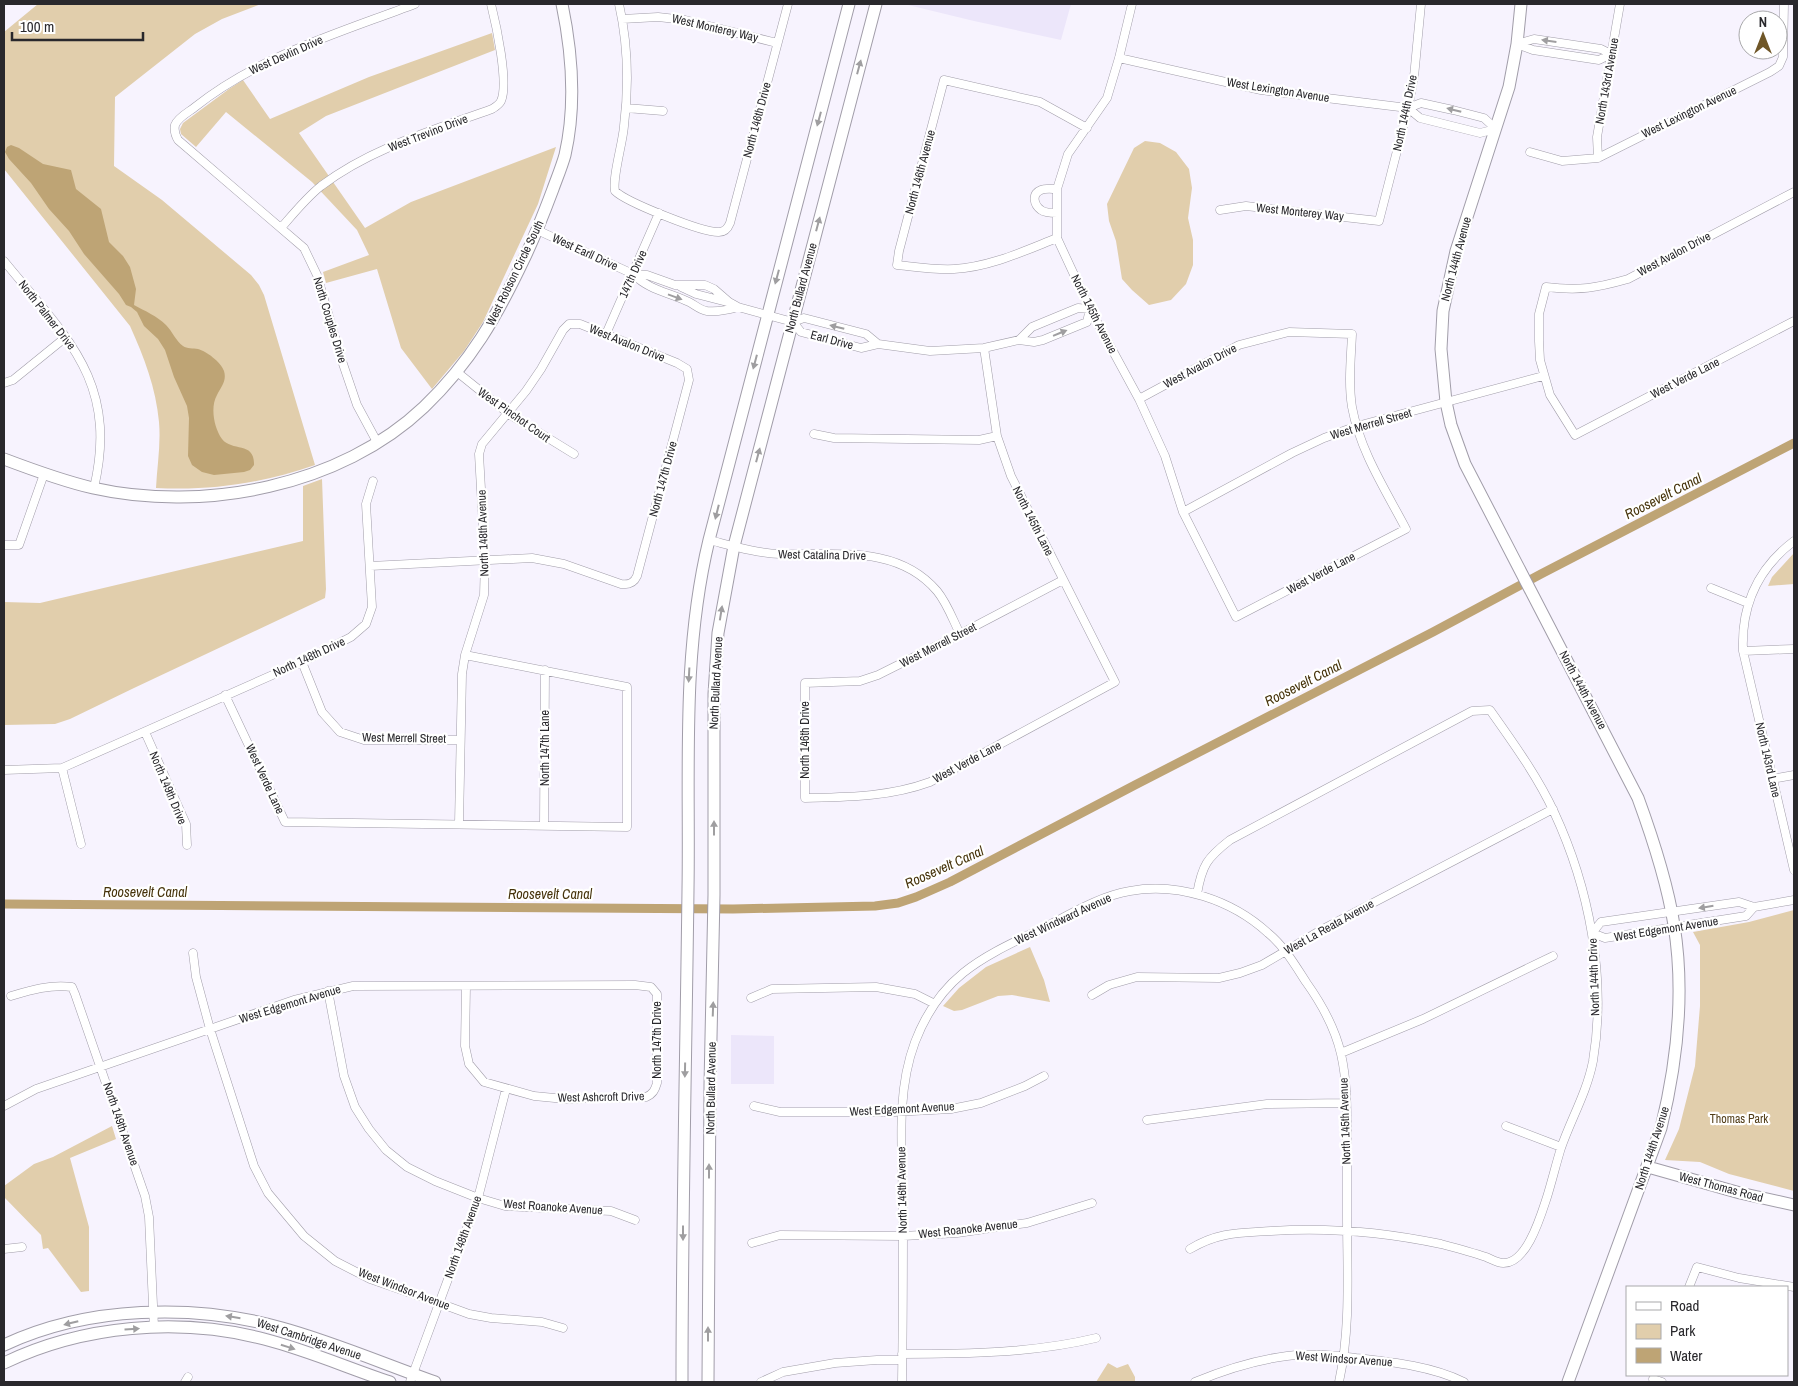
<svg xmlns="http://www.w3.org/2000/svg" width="1798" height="1386" font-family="'Archivo Narrow',sans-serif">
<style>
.built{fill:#ece6fa}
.green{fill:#e1ceac}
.water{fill:#bea475}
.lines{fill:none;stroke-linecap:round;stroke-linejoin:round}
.canal{stroke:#bea475;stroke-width:9}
.street-casing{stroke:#a19da9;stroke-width:9}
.secondary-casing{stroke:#a19da9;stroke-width:13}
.street{stroke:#fff;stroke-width:8}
.secondary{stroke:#fff;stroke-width:11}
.oneway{fill:#9f9ea0}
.labels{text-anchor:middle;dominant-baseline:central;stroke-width:4.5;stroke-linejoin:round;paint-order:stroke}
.street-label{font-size:12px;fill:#29282c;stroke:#fff}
.park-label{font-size:12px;fill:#513d18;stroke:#fff}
.water-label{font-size:14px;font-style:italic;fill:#46330b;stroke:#fff}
</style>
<rect width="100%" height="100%" fill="#f7f3fe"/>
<!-- built -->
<path class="built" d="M904,4H1071L1061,40L974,21Z
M731,1035L774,1036V1084H731Z"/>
<!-- green -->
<path class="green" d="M38,4H261L222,19L195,34L115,97L114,166L162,200L251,275L259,285L264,295L315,465C263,483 211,491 156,488C157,467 161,444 159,422C156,388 144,357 130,326L4,169V32Z
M492,33L495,50L326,116L299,133L365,228L411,202L556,147L538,204L483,322L464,351L432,389L401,348L377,269L326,283L323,272L369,255L357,230L312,182L226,112L196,147L181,134L180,129L183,123L229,89L243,80L270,119L369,77Z
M1145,141L1160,143L1176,152L1189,169L1192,188L1188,218L1193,240V265L1186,284L1171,300L1149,305L1132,290L1122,279L1116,241L1109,221L1107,204L1134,148Z
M322,479L326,589L325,598L134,688L70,719L55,724L4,725V602L40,603L303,541V486Z
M1794,553V584L1768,586L1772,577Z
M1794,910V1191L1729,1174L1700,1162L1665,1160L1679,1129L1695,1066L1700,1006V945L1693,932L1749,922Z
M1030,947L1044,980L1050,1002L1012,995L998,996L962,1010L954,1011L943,1006L959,988L986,967Z
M112,1126L116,1139L70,1158L89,1227V1291L81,1292L48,1248L43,1249L41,1235L4,1197V1186L34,1164L53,1157Z
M1108,1363L1117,1368L1128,1364L1135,1377V1382H1096Z"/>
<!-- water -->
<path class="water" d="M11,145L19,148L43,164L71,170L76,189L101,209L109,242L123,256L130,267L136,289L134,305C145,311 157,316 166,325C172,331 176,341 183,346C187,349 193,348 198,349C206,351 221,362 224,371C227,381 221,387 217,395C210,407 214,428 222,439C232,452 255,441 254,465L250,470L244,472L214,475L202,472L192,465L188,456L189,418L187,406L174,377L165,350L158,339L144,326L137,312L131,307L126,305L119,294L84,254L69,231L49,209L31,183L9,159L5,152L7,147Z"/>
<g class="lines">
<!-- canal -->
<path class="canal" d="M4,904L733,909L875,906L898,903L916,897L950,882L1135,785L1433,632L1541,574L1794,443"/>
<!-- street casing -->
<g class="street-casing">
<path id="street" d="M619,4C628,44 629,85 624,126C623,142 612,178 615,191C626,202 703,233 719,232C725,232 728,228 730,223L788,4
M1132,4L1119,58L1107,98L1068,154L1057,189V238L1090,309L1139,399L1165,456L1183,512L1236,617L1406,529C1385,489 1360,451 1352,407C1348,383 1351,358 1352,334L1289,332L1239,345L1139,399
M622,19L658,17L685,20L777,43
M1517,44L1534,39L1601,49L1611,54
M1517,44L1533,50L1599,60L1611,54
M1119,58L1261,90L1408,108L1420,118L1480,133L1496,129
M626,108L663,111
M1408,108L1421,103L1453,110L1484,118L1496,129
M1530,152L1562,161L1598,158L1770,72L1779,66L1783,57L1784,4
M1598,158L1597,137L1620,4
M1794,192L1628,279C1596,288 1580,291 1546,287L1539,314V341L1540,360L1550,395L1575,435L1794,321
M1220,210L1246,206L1379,221L1408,108L1414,77L1421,4
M1057,213C1051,213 1045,213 1041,210C1034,205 1031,194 1041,190C1045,188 1052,189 1057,189
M281,228C294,213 306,198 321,186C371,148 434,130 492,109C495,107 499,105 501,101C509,83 496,24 491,4
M537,230L633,274L647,275L675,285H705L714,289L729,302L738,307L793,322
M1057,238C1024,251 990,267 954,269C935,270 916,267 897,265L899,251L944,80L1040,102L1087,128
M4,261C66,337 119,381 94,488
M633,274C650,291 669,292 689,302C695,305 700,310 707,311C717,312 728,310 738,307
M681,287L696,294L727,302
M793,322L801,332L861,348L878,344L930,351L984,348L1019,340L1034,342L1043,340L1087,322L1090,309L1078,308L1032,327L1019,340
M793,322L804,318L866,334L878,344
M606,334L659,213
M984,348L997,436L1011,476L1115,682L930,782C889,797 848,797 805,798V683L860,681L878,675L960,634L1063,580
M457,372L509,414L574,454
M4,383L13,380L66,337
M814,434L834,438L979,440L997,436
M377,442L357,405L341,358L317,275L304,248L178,140C175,135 174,130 175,125C178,117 189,112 195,107C259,56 339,33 415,4
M1183,512L1292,453L1324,438L1357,426L1543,376
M709,540C733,546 756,553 780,554C835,556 897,544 937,591C947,603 953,620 960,634
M1794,541C1757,569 1741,605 1743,651L1794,870
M4,545H19L44,474
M370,566L532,558L564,564L621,584C629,585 634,583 637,576L689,380L687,369L677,363L580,324H569L563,330L541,369L526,391L482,444L479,454L485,559L484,595L465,655L462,674L459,824
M1711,588L1748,603
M1743,651L1794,649
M302,662L322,712L340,732L364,740H460
M225,695L285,822L627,827V687L465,655
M145,732L186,824L187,845
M62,768L81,844
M4,770L62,768L302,662L351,637L366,624L372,607L366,504L373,481
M1772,779L1794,775
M544,825L545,670
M1754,907L1746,916L1605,938L1592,933L1601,922L1739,902L1754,907L1794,900
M193,953L196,977L210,1029L254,1166L268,1193L304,1236L335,1261L370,1279L439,1303L469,1314L491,1318L542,1322L563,1328
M328,991L344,1076L355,1107L369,1129L386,1150L407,1167L435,1181L478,1198L505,1206L611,1211L635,1220
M1092,995L1109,985L1137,977L1219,978L1240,973L1262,965L1323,929L1553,809
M11,996C31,990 51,984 72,987L75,994L145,1196L149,1217L154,1327
M751,998L772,989L876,987L915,994L933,1003
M1341,1053L1423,1019L1553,956
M4,1106L36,1089L210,1029L294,1000L353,986L635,985L651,987L657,994V1083C655,1090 653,1094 646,1097L565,1099L534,1096L484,1082L469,1064L465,1046L466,986
M754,1106L780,1112H892L951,1109L981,1103L1025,1086L1044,1076
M1147,1120L1267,1104L1346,1103
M1506,1126L1561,1147
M752,1243L780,1235L903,1236L957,1233L1027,1223L1092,1203
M4,1249L22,1247
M1190,1249C1218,1232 1239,1233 1271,1231C1329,1227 1384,1232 1441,1244C1456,1248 1471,1252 1486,1257C1491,1259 1498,1263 1503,1263C1527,1264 1541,1215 1547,1197C1552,1181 1556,1164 1561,1148C1571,1119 1587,1092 1593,1061C1607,978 1589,887 1554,812C1538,777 1512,741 1490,710L1472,711L1230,840C1207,858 1202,865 1197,894
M1689,1287L1697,1267L1739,1278L1794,1287
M902,1354C967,1354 1034,1353 1096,1338
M1653,1379L1662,1382
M185,1382L188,1377
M410,1382L478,1198L506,1089
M761,1382L783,1372L835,1363L877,1360H902
M902,1382C903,1322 903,1262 903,1202C902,1150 896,1092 915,1042C941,974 983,957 1045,927C1072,913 1100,896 1130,891C1178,882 1232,900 1268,933C1284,946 1295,965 1306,982C1321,1003 1335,1028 1341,1054C1347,1080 1347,1108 1347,1135C1347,1161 1347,1188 1347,1215C1347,1271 1351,1327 1339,1382
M1195,1382C1224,1370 1255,1360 1287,1356C1309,1353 1334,1355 1356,1358C1392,1362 1431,1366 1464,1382"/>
</g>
<!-- secondary casing -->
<g class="secondary-casing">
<path id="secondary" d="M1521,4L1517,44L1509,87L1456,251L1443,311L1441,349L1446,402L1451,425L1465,464L1638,798C1653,839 1667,881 1674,925C1685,993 1677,1063 1661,1128L1568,1382
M4,459C33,470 63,481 93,488C204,513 341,486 424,407C471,362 497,316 524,259C535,236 544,213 553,189C557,178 562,166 565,155C576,107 572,52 562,4
M1648,1167L1740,1193L1794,1205
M4,1345C87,1306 194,1303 282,1328C333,1342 384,1364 435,1382
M4,1363C83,1325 179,1317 264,1339C307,1350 348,1368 390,1382
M682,1382C682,1218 686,1054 688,890C690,772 681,656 709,540L849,4
M708,1382L710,1085L714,895V694L718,633L734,546L876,4"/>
</g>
<!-- street -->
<use href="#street" class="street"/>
<!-- secondary -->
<use href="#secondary" class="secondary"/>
</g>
<!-- one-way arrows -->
<defs><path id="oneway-solid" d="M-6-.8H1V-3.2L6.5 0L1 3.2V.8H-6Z" transform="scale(1.25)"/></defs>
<g class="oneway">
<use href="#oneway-solid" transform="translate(1549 41) rotate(-172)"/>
<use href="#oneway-solid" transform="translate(859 67) rotate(-75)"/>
<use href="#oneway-solid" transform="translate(1454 110) rotate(-166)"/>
<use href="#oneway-solid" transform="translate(819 119) rotate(105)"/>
<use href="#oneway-solid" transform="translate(818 224) rotate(-75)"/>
<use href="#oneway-solid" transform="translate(777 277) rotate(105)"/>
<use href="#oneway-solid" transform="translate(675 297) rotate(20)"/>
<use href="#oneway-solid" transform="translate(837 327) rotate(-166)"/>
<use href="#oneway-solid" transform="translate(1060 333) rotate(-22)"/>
<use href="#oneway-solid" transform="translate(755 362) rotate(105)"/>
<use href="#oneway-solid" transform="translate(758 455) rotate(-75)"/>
<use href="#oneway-solid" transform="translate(717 512) rotate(104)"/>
<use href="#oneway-solid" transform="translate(721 613) rotate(-81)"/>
<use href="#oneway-solid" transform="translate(689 675) rotate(93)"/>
<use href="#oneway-solid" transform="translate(714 828) rotate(-90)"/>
<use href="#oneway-solid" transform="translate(1706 907) rotate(171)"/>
<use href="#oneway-solid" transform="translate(713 1009) rotate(-88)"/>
<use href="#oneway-solid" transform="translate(685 1070) rotate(91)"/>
<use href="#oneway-solid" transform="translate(709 1171) rotate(-90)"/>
<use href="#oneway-solid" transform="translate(683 1233) rotate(90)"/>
<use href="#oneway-solid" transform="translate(233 1317) rotate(-171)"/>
<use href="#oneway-solid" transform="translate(71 1323) rotate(166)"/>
<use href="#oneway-solid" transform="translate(132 1329) rotate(-4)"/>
<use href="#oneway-solid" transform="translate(708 1334) rotate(-90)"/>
<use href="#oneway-solid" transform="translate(288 1347) rotate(18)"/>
</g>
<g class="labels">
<!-- street labels -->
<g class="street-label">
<text transform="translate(715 28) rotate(13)">West Monterey Way</text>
<text transform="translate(286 55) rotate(-24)">West Devlin Drive</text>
<text transform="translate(1607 81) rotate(-80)">North 143rd Avenue</text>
<text transform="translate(1278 90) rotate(9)">West Lexington Avenue</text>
<text transform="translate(1689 112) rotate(-26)">West Lexington Avenue</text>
<text transform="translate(1405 113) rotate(-78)">North 144th Drive</text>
<text transform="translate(757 120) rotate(-75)">North 146th Drive</text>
<text transform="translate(428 133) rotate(-21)">West Trevino Drive</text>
<text transform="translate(920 172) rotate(-75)">North 146th Avenue</text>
<text transform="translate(1300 212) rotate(6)">West Monterey Way</text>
<text transform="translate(585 252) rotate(25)">West Earll Drive</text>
<text transform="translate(1674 254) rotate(-28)">West Avalon Drive</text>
<text transform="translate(1456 259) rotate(-75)">North 144th Avenue</text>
<text transform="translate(515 273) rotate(-64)">West Robson Circle South</text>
<text transform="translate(633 274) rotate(-66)">147th Drive</text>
<text transform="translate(801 288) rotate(-75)">North Bullard Avenue</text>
<text transform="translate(1094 314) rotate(63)">North 145th Avenue</text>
<text transform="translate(47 315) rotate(52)">North Palmer Drive</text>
<text transform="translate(330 320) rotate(73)">North Couples Drive</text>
<text transform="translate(832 340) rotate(15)">Earl Drive</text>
<text transform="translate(627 343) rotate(22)">West Avalon Drive</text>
<text transform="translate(1200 366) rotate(-28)">West Avalon Drive</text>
<text transform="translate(1685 378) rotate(-27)">West Verde Lane</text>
<text transform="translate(514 415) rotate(35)">West Pinchot Court</text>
<text transform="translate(1371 424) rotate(-16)">West Merrell Street</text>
<text transform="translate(663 479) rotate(-75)">North 147th Drive</text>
<text transform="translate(1033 521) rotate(63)">North 145th Lane</text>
<text transform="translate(483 533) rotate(-92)">North 148th Avenue</text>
<text transform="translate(822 555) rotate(1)">West Catalina Drive</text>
<text transform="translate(1321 573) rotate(-28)">West Verde Lane</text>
<text transform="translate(938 645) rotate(-27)">West Merrell Street</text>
<text transform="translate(309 657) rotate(-25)">North 148th Drive</text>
<text transform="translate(716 683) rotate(-87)">North Bullard Avenue</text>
<text transform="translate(1583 690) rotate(62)">North 144th Avenue</text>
<text transform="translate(404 738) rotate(1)">West Merrell Street</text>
<text transform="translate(805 740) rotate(-90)">North 146th Drive</text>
<text transform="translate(545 748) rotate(-90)">North 147th Lane</text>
<text transform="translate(1768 760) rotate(77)">North 143rd Lane</text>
<text transform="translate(967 762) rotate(-28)">West Verde Lane</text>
<text transform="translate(265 779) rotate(65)">West Verde Lane</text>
<text transform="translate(168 788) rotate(67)">North 149th Drive</text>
<text transform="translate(1063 919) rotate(-25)">West Windward Avenue</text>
<text transform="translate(1329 927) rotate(-29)">West La Reata Avenue</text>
<text transform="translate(1666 929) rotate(-9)">West Edgemont Avenue</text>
<text transform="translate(1594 977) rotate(-92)">North 144th Drive</text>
<text transform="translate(290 1004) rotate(-17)">West Edgemont Avenue</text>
<text transform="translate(657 1040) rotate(-90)">North 147th Drive</text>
<text transform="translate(711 1088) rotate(-89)">North Bullard Avenue</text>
<text transform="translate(601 1097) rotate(-1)">West Ashcroft Drive</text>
<text transform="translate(902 1109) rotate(-3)">West Edgemont Avenue</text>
<text transform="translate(1345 1121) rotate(-92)">North 145th Avenue</text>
<text transform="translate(121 1124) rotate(71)">North 149th Avenue</text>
<text transform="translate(1652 1148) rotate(-72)">North 144th Avenue</text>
<text transform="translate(1721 1187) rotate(15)">West Thomas Road</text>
<text transform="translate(902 1190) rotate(-91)">North 146th Avenue</text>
<text transform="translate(553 1207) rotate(4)">West Roanoke Avenue</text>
<text transform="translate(968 1229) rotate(-6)">West Roanoke Avenue</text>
<text transform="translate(463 1237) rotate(-70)">North 148th Avenue</text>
<text transform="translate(404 1289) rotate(21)">West Windsor Avenue</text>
<text transform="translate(309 1339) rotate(18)">West Cambridge Avenue</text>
<text transform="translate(1344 1359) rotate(4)">West Windsor Avenue</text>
</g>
<!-- park labels -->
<g class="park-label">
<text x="1739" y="1119">Thomas Park</text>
</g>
<!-- water labels -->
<g class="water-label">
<text transform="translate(1663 496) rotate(-27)">Roosevelt Canal</text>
<text transform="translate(1303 683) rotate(-27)">Roosevelt Canal</text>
<text transform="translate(944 867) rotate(-24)">Roosevelt Canal</text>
<text x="145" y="892">Roosevelt Canal</text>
<text x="550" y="894">Roosevelt Canal</text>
</g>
</g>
<!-- border -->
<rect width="1798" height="1386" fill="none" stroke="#29282c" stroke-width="10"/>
<!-- legend -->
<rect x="1626" y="1286" width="162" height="90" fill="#ffffff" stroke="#a9a9ab"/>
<rect x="1636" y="1302" width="25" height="8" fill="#ffffff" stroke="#a9a9ab"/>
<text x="1670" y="1311" font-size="15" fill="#29282c">Road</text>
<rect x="1636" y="1324" width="25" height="15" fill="#e1ceac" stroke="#a9a9ab"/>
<text x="1670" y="1336" font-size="15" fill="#29282c">Park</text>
<rect x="1636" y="1348" width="25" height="15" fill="#bea475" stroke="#a9a9ab"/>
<text x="1670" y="1361" font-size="15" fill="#29282c">Water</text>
<!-- north arrow -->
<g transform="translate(1763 35)"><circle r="24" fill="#ffffff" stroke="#a9a9ab"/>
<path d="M0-4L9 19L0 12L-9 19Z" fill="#6f5627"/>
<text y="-8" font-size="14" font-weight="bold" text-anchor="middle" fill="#29282c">N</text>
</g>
<!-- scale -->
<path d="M12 32v8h131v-8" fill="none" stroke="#29282c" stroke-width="2.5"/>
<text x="20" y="32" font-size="15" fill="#29282c" stroke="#ffffff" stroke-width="4" paint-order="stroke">100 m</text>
</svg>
